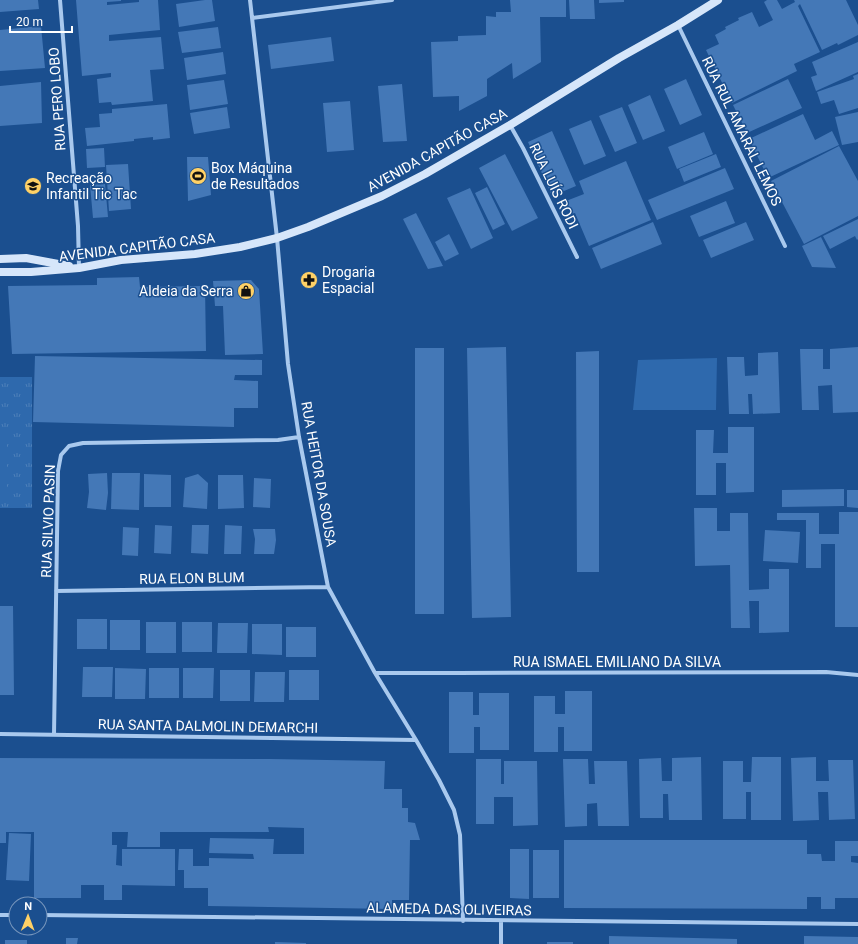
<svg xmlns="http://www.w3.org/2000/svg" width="858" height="944" font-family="Roboto,sans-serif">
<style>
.grass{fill:url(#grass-tufts)}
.garden{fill:#2e69ad}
.building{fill:#4478b7}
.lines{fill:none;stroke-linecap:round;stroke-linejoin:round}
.minor{stroke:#a9c9ee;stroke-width:4}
.secondary{stroke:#d6e6fa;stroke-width:8}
.labels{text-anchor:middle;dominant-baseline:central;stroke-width:3;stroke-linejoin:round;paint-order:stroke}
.street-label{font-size:14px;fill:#fff;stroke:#1b4f8f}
.poi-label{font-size:14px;fill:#fff;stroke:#1b4f8f;text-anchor:start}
</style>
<defs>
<pattern id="grass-tufts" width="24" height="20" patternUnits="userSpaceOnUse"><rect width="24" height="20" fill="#2e69ad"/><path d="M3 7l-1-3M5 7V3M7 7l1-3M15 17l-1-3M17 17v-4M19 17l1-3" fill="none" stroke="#4d80b9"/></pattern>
</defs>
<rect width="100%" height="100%" fill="#1b4f8f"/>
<!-- grass -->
<path class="grass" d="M0,377H32V508H0Z"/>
<!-- garden -->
<path class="garden" d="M717,358L716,410H633L638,360Z
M0,440H7V494H0Z"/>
<!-- building -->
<path class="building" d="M0,0H38L39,9L0,12Z
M76,0H121V1L107,2V5L139,2V0H158L160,30L109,35V41L161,37L164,69L150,70L153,101L112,105L111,102L99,103L97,79L111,77V73L82,76Z
M205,0H212L215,21L179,27L176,4Z
M510,0H566V17H540L541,62L513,79L512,63L487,79V96L459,111V96L433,97L431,42L458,41V36L486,35V16L496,17V12H511Z
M569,0H594L595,19H570Z
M599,0H624V2L599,3Z
M767,0H777L782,9L795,2L794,0H846L858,25V35L838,45L837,43L822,50L800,4L798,6L820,52L794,64L797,71L732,103L706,50L719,44L715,35L726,29L725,27L739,20L738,18L752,12L759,27L773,20L764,2Z
M41,26L45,68L0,71V30Z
M218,27L221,48L182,53L178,32Z
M331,37L334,61L271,69L268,45Z
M858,42V72L816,91L811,77L817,75L812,62Z
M223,52L226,74L187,80L184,58Z
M858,74V108L839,114L834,100L821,104L817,92L854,79L853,76Z
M686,79L702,115L680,125L664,89Z
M788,79L802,108L747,133L733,105Z
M224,80L228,104L190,110L187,85Z
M41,82L42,123L0,126V86Z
M402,84L407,141L383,142L378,86Z
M650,95L665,131L643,140L628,105Z
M350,101L354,150L327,152L323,103Z
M167,104L170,138L153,140V137L134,139V141L87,146L85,128L100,127L99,114L112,113V109Z
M227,107L230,128L194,134L190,113Z
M622,107L637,143L615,152L599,116Z
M858,112V142L842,145L835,117Z
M803,114L815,140L832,131L839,145L768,178L749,139Z
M591,120L606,156L584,165L569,129Z
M552,131L576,186L552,196L528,142Z
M704,132L713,154L677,169L668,147Z
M839,146L858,181V216L804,244L771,181Z
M104,148L105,167L87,168L86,149Z
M505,154L538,218L512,231L479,168Z
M716,154L721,167L684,182L679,169Z
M187,157H208L211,195L188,201Z
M626,161L651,220L589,246L575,213L572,214L566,201L584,194L579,181Z
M128,164L131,209L109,211L106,165Z
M725,168L734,189L657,220L648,200Z
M105,184L108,217L93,218L90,185Z
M487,187L505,224L493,230L475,193Z
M470,188L493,238L471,249L447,198Z
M726,201L735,223L699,237L690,216Z
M416,213L443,266L428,269L403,219Z
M858,219V239L857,240L855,236L830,249L823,236Z
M653,222L662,244L601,269L592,248Z
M746,222L754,240L711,258L703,240Z
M449,234L459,254L445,261L435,242Z
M821,237L836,268L812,267L802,246Z
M139,277L140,287L205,286L206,351L12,354L8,286L97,285V278Z
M251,280L259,289L263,354L225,355L223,306H215L213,281Z
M506,347L511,617L472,618L467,348Z
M858,347V412L833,413L832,385L818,386L819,410H802L800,349H823V369H830V349Z
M415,348H444V614H415Z
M599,351V572H577L576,352Z
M778,352L780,413L753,414L752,394H748L749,414H729L727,357H744L745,376L758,375V353Z
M35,356L262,360V375H235L234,380L258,381V408H234V427L33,422Z
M728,427H754V492L726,493V463H716V495H696V430H714L713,453H728Z
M107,473L108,493L106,510L87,508L89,492L88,474Z
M112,473H140L139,510L111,509Z
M144,474L171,475V507H144Z
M198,474L208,483L207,509L183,507L185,478Z
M218,475H243L244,508L218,509Z
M254,478L271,479L270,508L253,507Z
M844,489V506L782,507V490Z
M847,490H858V508L847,507Z
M694,508H717V531H730V513H748L749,590L769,589V569H789V632L759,633V601H749L750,628H731L730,565L695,566Z
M839,512H858V627H835V544H821V568H806V520H777V513H819V534H839Z
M155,525L172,526L171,554L154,553Z
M192,525H209L208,554L191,553Z
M225,525L242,526L241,554H224Z
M123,527L139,528L138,556L122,555Z
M253,529H275L276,540L274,554H254L255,539Z
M765,530L800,532L798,563L763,561Z
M0,606H13L14,695H0Z
M77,619H107V649H77Z
M110,620H140V650H110Z
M146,622H176V653H146Z
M182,622H212V652H182Z
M218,623H248L247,653H217Z
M252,624H282V655L252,654Z
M286,627H316V657H286Z
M83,667H113L112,697H82Z
M115,668L146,669L145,699H115Z
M149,668H179V698H149Z
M183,668H214L213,698H183Z
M220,670H250V701H220Z
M289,670H319V700H289Z
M255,672H285L284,702H254Z
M565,691H592V751H564V727H558V752H534V696H555V714H565Z
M449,692H473V715H479V693H509V750H480V727H474V753H449Z
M701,757L702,820H669L668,794H663V818H640L639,759L661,758L662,781H672V758Z
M752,757H781V820H751V792H746V819H723V761H743V782H751Z
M816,757V781H829L828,760H853L855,819L829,820L828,792H818L819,820L793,821L791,758Z
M0,758L270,759L385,761L384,789H402V808H408V822L415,823L420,840H410L409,900H392V909L208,906V888H184V870H178L179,849H193V866H209V858L254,859L253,854L209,853L210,838L274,839L273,854H304V828L268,827L269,832H160V847H127L128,832H112V845H117L116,865L122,866V849H175V886L122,885V900H104V885H81V898H34V832H6V843H0Z
M476,759H501V784H504V761H537L538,825L513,826V797H494V824H476Z
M563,759H588L589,784H595L594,761H627L629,826H598L597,803L587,804V826L565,827Z
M9,833L31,834L29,881L6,880Z
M564,840H807V854H821L822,861H835V841H858V856H851V862L858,863V898H835V909H821V897H807V909L564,908Z
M510,849H529V899L510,898Z
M533,850H559V898H533Z
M609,936L737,939V944H609Z
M804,936L858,937V944H804Z
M66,938H78L77,944H66Z
M5,940H27V944H5Z
M275,942L306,943V944H275Z
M547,942H573V944H547Z"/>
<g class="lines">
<!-- minor -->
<path class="minor" d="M60,0L78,226L79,268
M250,0L277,238L288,364L299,437L328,587L375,673L416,740L439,780L454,810L460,835L463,921
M252,18L392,0
M678,25L785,246
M510,125L523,148L577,257
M56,591L328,587
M375,673H459L826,672L858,675
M0,734L416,740
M54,735L58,471L61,455L69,446L83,443L278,440L299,437
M0,915H16
M40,915L858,924
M501,944V921"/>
<!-- secondary -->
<path class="secondary" d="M0,259L26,258L69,266
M0,272H31L79,268L121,260L195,254L240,247L277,238L308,227L382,196L425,174L510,125L619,58L678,25L718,0"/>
</g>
<!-- icons -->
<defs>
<g id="stadium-disc" transform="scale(0.9)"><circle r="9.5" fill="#ffd166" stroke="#1b4f8f"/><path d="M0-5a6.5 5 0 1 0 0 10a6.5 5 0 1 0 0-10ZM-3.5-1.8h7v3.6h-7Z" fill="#111"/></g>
<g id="school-disc" transform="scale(0.9)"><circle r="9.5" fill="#ffd166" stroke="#1b4f8f"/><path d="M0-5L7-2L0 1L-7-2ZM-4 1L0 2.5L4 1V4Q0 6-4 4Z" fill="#111"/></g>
<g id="pharmacy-disc" transform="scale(0.9)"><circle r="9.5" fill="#ffd166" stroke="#1b4f8f"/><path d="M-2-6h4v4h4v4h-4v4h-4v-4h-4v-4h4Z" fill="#111"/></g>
<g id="shop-disc" transform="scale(0.9)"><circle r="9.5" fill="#ffd166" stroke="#1b4f8f"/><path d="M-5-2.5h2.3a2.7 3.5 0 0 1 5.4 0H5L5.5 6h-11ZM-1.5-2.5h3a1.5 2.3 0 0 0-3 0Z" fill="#111"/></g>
</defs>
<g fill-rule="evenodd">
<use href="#stadium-disc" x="198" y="176"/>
<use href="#school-disc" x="33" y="186"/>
<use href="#pharmacy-disc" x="309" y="280"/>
<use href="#shop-disc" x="246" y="291"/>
</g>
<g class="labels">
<!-- street labels -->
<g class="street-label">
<text transform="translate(57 99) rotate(-94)">RUA PERO LOBO</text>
<text transform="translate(742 131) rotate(64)">RUA RUL AMARAL LEMOS</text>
<text transform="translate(437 150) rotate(-29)">AVENIDA CAPITÃO CASA</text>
<text transform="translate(554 186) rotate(64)">RUA LUÍS RODI</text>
<text transform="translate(137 247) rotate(-7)">AVENIDA CAPITÃO CASA</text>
<text transform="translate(319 474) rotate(80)">RUA HEITOR DA SOUSA</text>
<text transform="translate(48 521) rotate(-88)">RUA SILVIO PASIN</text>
<text transform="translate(192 578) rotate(-1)">RUA ELON BLUM</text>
<text x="617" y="662">RUA ISMAEL EMILIANO DA SILVA</text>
<text transform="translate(208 726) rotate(1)">RUA SANTA DALMOLIN DEMARCHI</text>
<text transform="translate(449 909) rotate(1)">ALAMEDA DAS OLIVEIRAS</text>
</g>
<!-- poi labels -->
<g class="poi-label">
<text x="211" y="168">Box Máquina<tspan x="211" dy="16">de Resultados</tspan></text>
<text x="46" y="178">Recreação<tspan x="46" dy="16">Infantil Tic Tac</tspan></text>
<text x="322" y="272">Drogaria<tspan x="322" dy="16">Espacial</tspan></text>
<text x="233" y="291" text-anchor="end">Aldeia da Serra</text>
</g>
</g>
<!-- north arrow -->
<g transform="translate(28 916) rotate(1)"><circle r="19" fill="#1b4f8f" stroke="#7695bc"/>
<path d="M0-3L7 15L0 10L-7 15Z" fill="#ffd166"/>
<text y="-6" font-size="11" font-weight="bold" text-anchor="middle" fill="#ffffff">N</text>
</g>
<!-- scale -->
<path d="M10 26v6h62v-6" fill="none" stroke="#ffffff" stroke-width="2"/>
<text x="16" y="26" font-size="12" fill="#ffffff" stroke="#1b4f8f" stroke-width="3" paint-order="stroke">20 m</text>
</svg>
